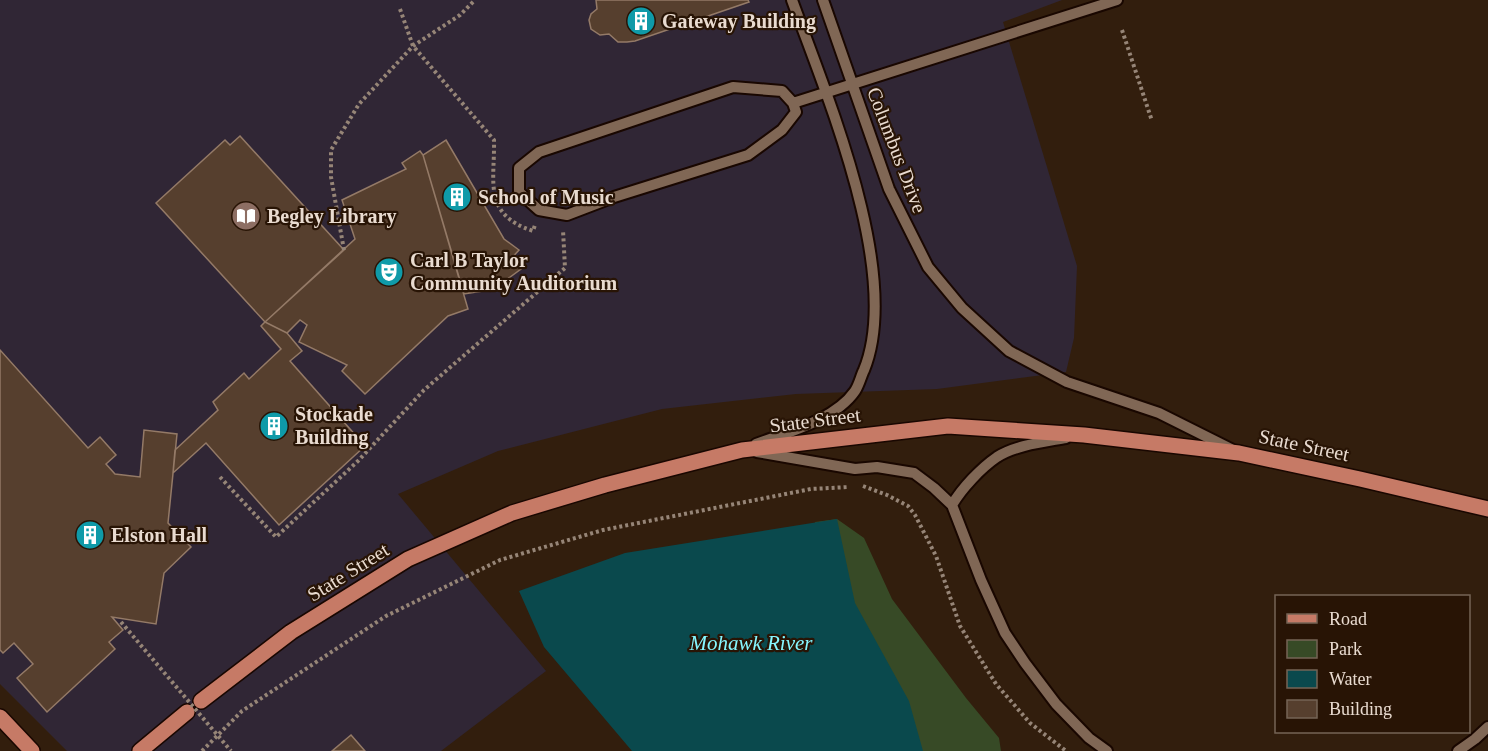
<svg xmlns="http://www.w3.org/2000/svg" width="1488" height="751" font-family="'Times New Roman',serif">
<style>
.education{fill:#302635}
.green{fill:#374a26}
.water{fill:#0a494d}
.building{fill:#563f2e;stroke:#947a67;stroke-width:1.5}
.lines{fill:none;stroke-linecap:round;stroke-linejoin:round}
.service-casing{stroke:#190700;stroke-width:14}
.primary-casing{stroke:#190700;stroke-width:18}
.path{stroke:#968577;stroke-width:4;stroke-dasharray:3 3;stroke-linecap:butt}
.service{stroke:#806755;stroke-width:10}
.primary{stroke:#c67a66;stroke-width:15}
.path-bridge{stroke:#968577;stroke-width:4;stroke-dasharray:3 3;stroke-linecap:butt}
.labels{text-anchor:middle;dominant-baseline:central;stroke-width:4.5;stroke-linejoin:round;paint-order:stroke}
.poi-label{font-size:20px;font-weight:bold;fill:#e9dbd0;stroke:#281405;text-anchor:start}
.street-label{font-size:20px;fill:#e9dbd0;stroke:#281405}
.water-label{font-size:21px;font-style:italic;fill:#86f6ff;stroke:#281405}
</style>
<rect width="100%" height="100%" fill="#321e0d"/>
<!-- education -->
<path class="education" d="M0,0H1062L1003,22L1077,266L1074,338L1066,372L937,389L796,394L662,409L498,451L398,494L546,671L441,751H67L0,684Z"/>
<!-- green -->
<path class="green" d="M837,519L864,538L892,599L966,698L999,738L1001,751H851L815,522Z"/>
<!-- water -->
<path class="water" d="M837,519L855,603L909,701L923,751H632L544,647L519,591L625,553Z"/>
<!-- building -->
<path class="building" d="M596,0H748L749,2L635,41L627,42H618L609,34L600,35L591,29L589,20L591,14L597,9Z
M240,136L344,250L265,322L156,203L225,140L230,145Z
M446,140L504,239L519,250L509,261L521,269L498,286L483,291L464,294L423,155Z
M420,151L423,155L468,309L448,316L365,394L342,371L347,365L299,342L307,325L300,320L287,333L265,322L355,239L342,200L406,169L402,163Z
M265,322L287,333L302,351L290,361L365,446L279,525L206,443L173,473L175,450L218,410L213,402L244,373L249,379L281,349L261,326Z
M0,350L88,448L100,437L116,455L106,464L115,474L140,477L144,430L177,434L168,523L191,547L164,573L156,624L112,617L123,630L109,642L115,649L47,712L17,678L33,664L14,643L3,653L0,650Z
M351,735L365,751H332Z"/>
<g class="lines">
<!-- service casing -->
<g class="service-casing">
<path id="service" d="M823,0L889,189L928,267L962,308L1009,351L1067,382L1159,413L1231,449
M733,87L782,91L793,103L796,112L782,130L748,155L614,197L567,215L539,210L519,192V168L539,152Z
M793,103L1117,0
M756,444C788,432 835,420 855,391C859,385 861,376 864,370C903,274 826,94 792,0
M757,452L855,469L877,467L914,473L934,488L952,505L981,580L1005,633L1025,663L1056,704L1089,738L1107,751
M952,505C962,488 981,468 997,457C1016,445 1044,442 1066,438
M1458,751L1475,739L1488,727"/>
</g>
<!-- primary casing -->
<g class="primary-casing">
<path id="primary" d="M201,701L291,632L408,559L512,513L605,485L742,450L948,426L1084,435L1239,453L1360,479L1488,509
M0,717L32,751
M140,751L187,712"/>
</g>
<!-- path -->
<path class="path" d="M400,9L413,46L494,140C495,182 482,214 533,231L535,225
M1122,30L1152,121
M344,250L331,177V150L359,104L413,46L460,15L475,0
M220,477L276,537L358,461L424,390L565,268L563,230
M863,486L887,495L908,506L915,515L936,556L960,626L996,684L1030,723L1066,751
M202,751L242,711L386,616L500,560L603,530L811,489L849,487"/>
<!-- service -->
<use href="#service" class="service"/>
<!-- primary -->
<use href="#primary" class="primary"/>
<!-- path-bridge -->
<path class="path-bridge" d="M121,622L231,751"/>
</g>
<!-- icons -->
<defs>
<g id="building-disc" transform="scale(1.5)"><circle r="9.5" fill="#0f9aa8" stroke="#281405"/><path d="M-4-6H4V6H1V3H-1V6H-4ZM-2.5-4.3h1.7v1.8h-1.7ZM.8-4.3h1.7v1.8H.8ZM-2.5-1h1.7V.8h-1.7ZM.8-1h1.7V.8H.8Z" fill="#fff"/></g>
<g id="library-disc" transform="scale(1.5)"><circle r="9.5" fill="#8d6e63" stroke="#281405"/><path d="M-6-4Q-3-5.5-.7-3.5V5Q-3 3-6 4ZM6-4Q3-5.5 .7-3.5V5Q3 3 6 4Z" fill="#fff"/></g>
<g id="theatre-disc" transform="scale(1.5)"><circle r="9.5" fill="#0f9aa8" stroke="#281405"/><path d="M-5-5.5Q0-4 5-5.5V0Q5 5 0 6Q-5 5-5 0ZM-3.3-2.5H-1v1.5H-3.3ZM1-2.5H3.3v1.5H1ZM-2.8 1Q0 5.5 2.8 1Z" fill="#fff"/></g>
</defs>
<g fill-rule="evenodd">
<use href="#building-disc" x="641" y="21"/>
<use href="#building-disc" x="457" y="197"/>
<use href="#library-disc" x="246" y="216"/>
<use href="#theatre-disc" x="389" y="272"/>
<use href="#building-disc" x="274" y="426"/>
<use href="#building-disc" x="90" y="535"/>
</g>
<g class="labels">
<!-- poi labels -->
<g class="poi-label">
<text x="662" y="21">Gateway Building</text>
<text x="478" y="197">School of Music</text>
<text x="267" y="216">Begley Library</text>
<text x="410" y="260">Carl B Taylor<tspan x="410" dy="23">Community Auditorium</tspan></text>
<text x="295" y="414">Stockade<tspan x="295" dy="23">Building</tspan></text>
<text x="111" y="535">Elston Hall</text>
</g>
<!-- street labels -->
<g class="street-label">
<text transform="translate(897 150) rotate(69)">Columbus Drive</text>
<text transform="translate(815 420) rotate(-7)">State Street</text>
<text transform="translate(1304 445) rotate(12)">State Street</text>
<text transform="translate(348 572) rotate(-32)">State Street</text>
</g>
<!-- water labels -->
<g class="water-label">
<text x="751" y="643">Mohawk River</text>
</g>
</g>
<!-- legend -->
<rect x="1275" y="595" width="195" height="138" fill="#281405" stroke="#756456" stroke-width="1.5"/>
<rect x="1287" y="614" width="30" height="9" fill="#c67a66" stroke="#756456" stroke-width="1.5"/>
<text x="1329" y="625" font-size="18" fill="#e9dbd0">Road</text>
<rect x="1287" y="640" width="30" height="18" fill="#374a26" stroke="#756456" stroke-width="1.5"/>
<text x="1329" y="655" font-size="18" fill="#e9dbd0">Park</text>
<rect x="1287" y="670" width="30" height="18" fill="#0a494d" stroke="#756456" stroke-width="1.5"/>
<text x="1329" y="685" font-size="18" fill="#e9dbd0">Water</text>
<rect x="1287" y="700" width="30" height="18" fill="#563f2e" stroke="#756456" stroke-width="1.5"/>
<text x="1329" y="715" font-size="18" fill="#e9dbd0">Building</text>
</svg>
